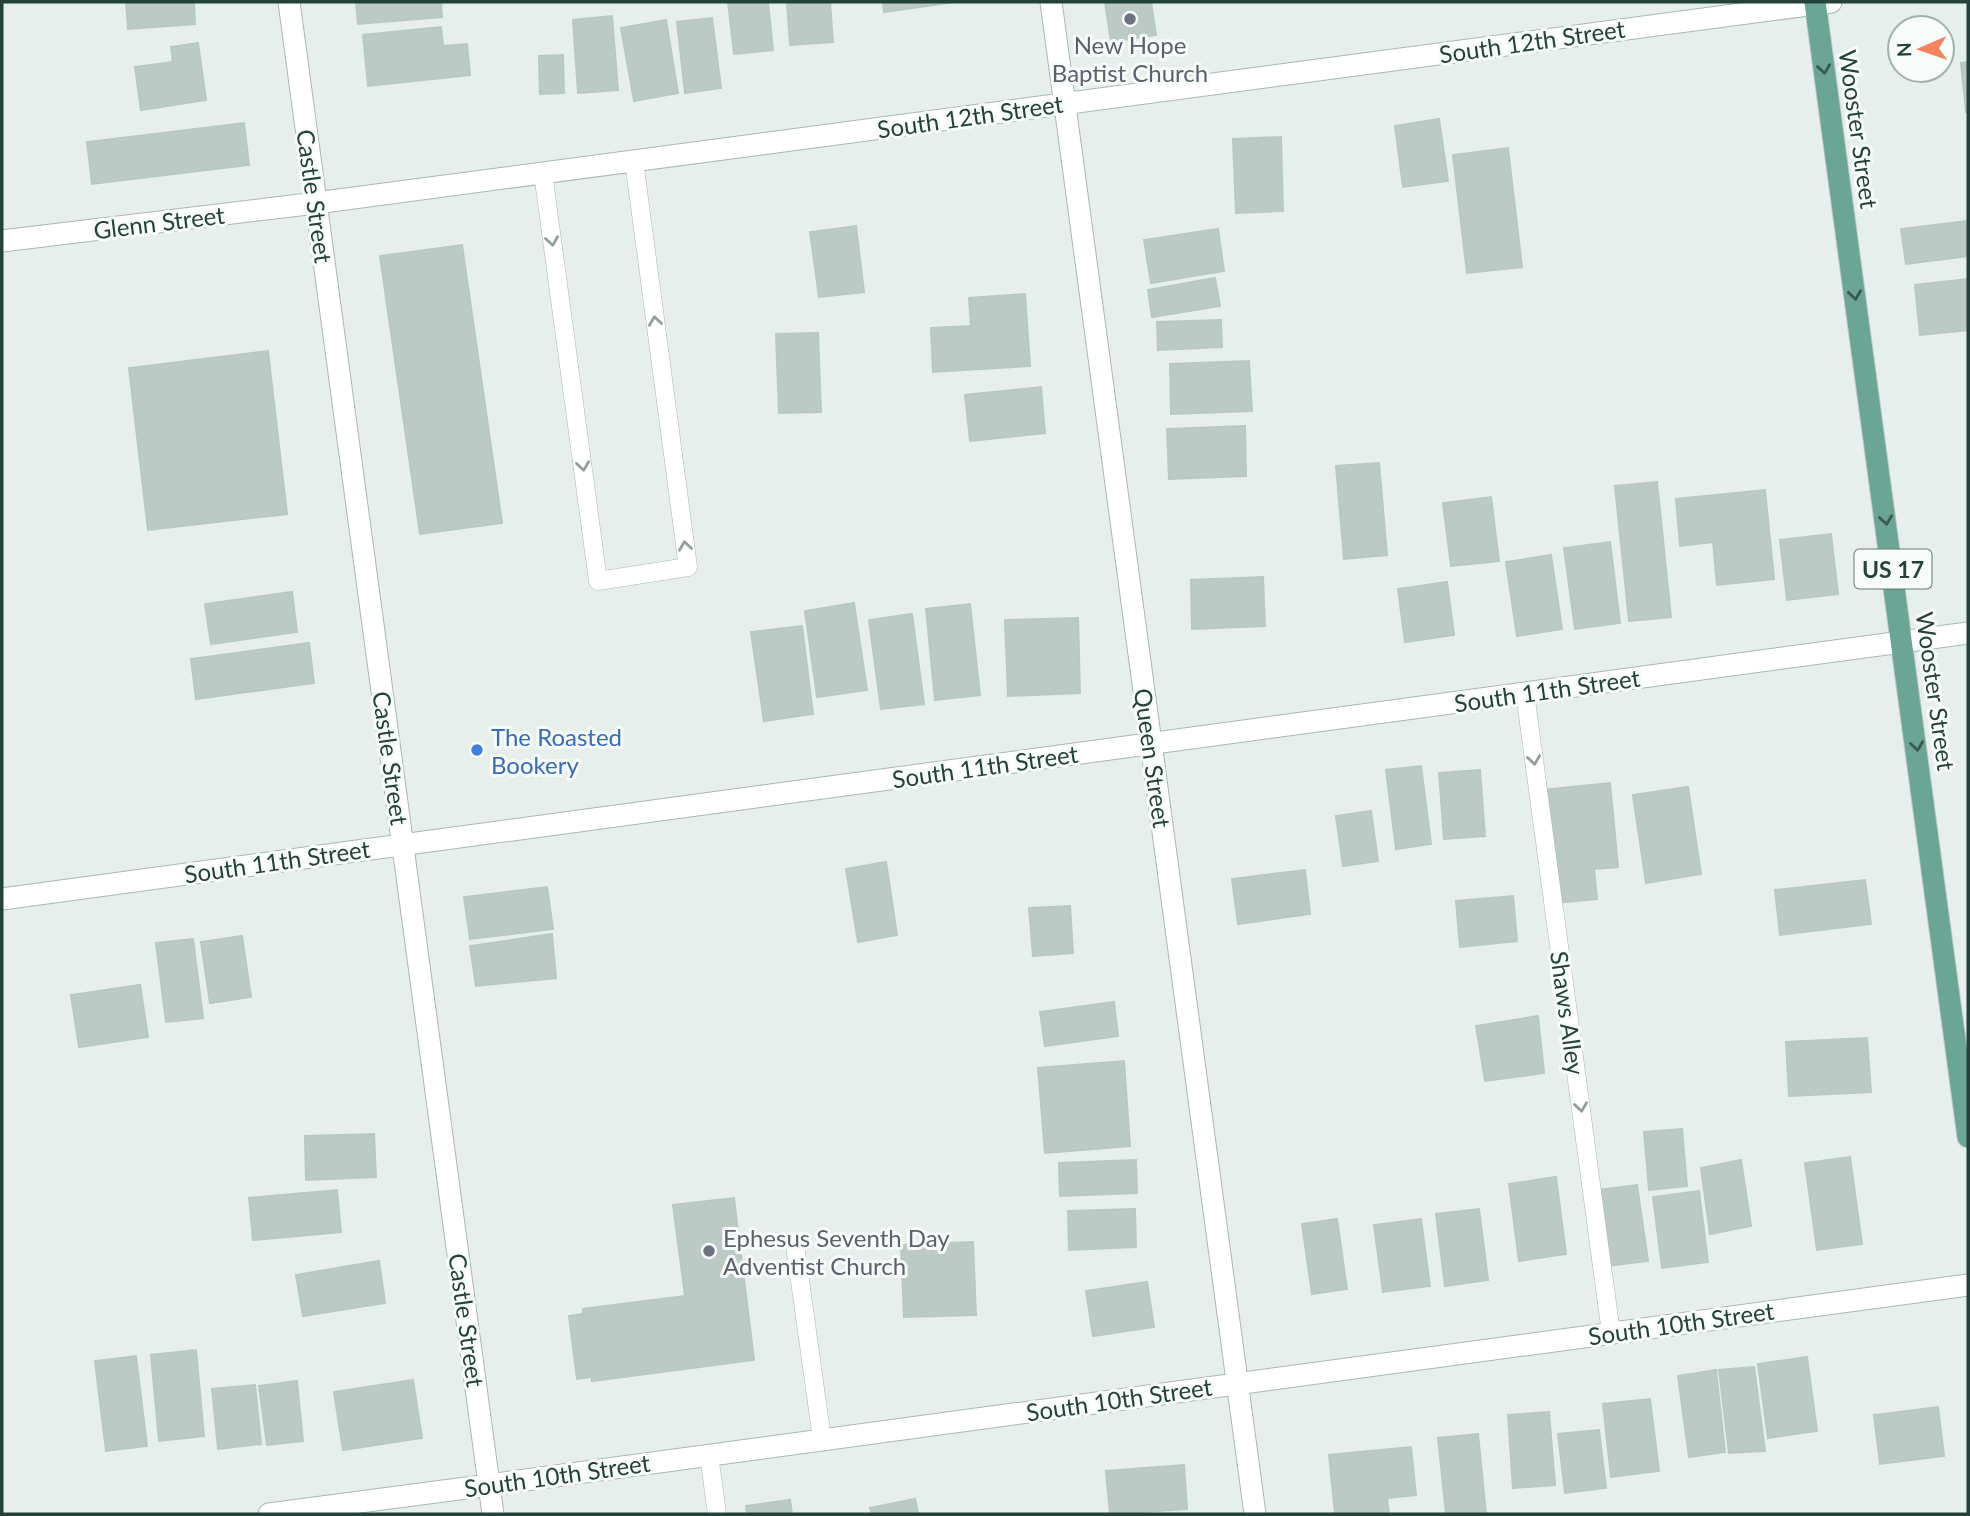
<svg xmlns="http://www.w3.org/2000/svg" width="1970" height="1516" font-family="Lato,sans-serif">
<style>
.building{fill:#bbcac4;stroke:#b8c9c2;stroke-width:2}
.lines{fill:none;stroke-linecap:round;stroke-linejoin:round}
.service-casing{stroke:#a8b8b2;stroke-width:19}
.minor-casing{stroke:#a8b8b2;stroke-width:23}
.tertiary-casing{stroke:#a8b8b2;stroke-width:23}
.primary-casing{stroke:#c2cac8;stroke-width:23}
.service{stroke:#fff;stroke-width:18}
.minor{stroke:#fff;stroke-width:21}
.tertiary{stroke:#fff;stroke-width:21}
.primary{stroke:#6aa596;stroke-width:21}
.oneway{stroke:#365b51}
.oneway2{stroke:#92a09c}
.worship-dot{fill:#6b7280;stroke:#f7fbf9;stroke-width:2.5}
.shop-dot{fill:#3f7fe0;stroke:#f7fbf9;stroke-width:2.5}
.labels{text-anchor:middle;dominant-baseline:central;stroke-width:6;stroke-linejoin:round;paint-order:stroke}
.shield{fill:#f7fbf9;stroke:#637a73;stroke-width:2}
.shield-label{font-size:23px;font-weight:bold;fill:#24423a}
.street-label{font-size:24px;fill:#24423a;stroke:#f7fbf9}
.worship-label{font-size:24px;fill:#5b616d;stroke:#f7fbf9}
.shop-label{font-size:24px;fill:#366cbe;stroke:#f7fbf9;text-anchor:start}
</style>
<rect width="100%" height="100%" fill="#e6efeb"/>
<!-- building -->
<path class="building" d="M126,2H194L195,24L128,29Z
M356,2H441L442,17L358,24Z
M728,2H768L773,50L734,54Z
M787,2H830L833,42L790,45Z
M883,2H955L884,12Z
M1105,2H1151L1156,35L1111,42Z
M612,16L618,90L578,93L573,20Z
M712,18L721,88L685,93L677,22Z
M666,20L678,93L634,101L621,28Z
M441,27L443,46L467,44L470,75L368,86L363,35Z
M198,43L206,100L141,110L135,67L173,62L171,47Z
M563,55L564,93L540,94L539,56Z
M1968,62V112H1966L1961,63Z
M1439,119L1448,181L1403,187L1395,126Z
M244,123L249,165L92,184L87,142Z
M1281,137L1283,211L1236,213L1233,139Z
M1508,148L1522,267L1467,273L1453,155Z
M1968,221V256L1906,264L1901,229Z
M856,226L864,292L819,297L810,232Z
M1218,229L1224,271L1151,283L1144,240Z
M462,245L502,523L420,534L380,256Z
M1215,278L1220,306L1152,317L1148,290Z
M1968,279V330L1920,335L1915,285Z
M1025,294L1030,366L933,372L931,328L971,326L969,298Z
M1221,320L1222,347L1158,350L1157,322Z
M818,333L821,412L779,413L776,334Z
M268,351L287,514L148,530L129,368Z
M1249,361L1252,411L1171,414L1170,364Z
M1041,387L1045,433L970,441L965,395Z
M1245,426L1246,476L1169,479L1167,429Z
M1379,463L1387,555L1344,559L1336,466Z
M1657,482L1671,617L1629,621L1615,486Z
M1765,490L1774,579L1717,585L1713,542L1680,546L1676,499Z
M1491,497L1499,561L1451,566L1443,503Z
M1831,534L1838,594L1787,600L1780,540Z
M1610,542L1620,623L1575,629L1564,548Z
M1551,555L1562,629L1517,636L1506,562Z
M1263,577L1265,626L1192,629L1191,580Z
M1447,582L1454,635L1405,642L1398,589Z
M292,592L297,632L211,644L205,604Z
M854,603L867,690L817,697L805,611Z
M970,604L980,695L935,700L926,609Z
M912,614L924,704L881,709L869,620Z
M1078,618L1080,693L1008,696L1005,620Z
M802,626L813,714L764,721L751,632Z
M309,643L314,683L196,699L191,659Z
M1421,766L1431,844L1396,849L1386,770Z
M1480,770L1485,836L1444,839L1439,773Z
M1610,783L1618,867L1594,869L1597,899L1554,903L1542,790Z
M1688,787L1701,874L1646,883L1633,795Z
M1371,811L1378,861L1343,866L1336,816Z
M886,862L897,935L858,942L846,869Z
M1305,870L1310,914L1238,924L1232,879Z
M1865,880L1871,924L1780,935L1775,890Z
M547,887L553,929L470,939L464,897Z
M1513,896L1517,941L1460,947L1456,901Z
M1070,906L1073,953L1033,956L1029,908Z
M552,934L556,978L476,986L470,946Z
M242,936L251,997L210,1003L201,942Z
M193,939L203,1018L166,1022L156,943Z
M140,985L148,1037L79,1047L71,995Z
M1114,1002L1118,1036L1045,1046L1040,1012Z
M1538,1016L1544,1073L1485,1081L1476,1026Z
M1867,1038L1871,1092L1789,1096L1786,1042Z
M1124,1061L1130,1146L1045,1153L1038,1068Z
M1682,1129L1687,1186L1649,1190L1644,1132Z
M374,1134L376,1177L306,1180L305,1136Z
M1850,1157L1862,1244L1817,1250L1805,1163Z
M1136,1160L1137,1193L1060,1196L1059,1163Z
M1741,1160L1751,1226L1710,1234L1701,1168Z
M1556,1177L1566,1254L1519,1261L1509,1184Z
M1637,1185L1648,1261L1608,1266L1597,1190Z
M337,1190L341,1232L253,1240L249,1198Z
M1699,1191L1708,1262L1662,1268L1653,1197Z
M734,1198L754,1360L592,1381V1377L577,1379L569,1316L583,1314V1309L685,1296L673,1205Z
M1135,1209L1136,1247L1069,1250L1068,1211Z
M1479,1209L1488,1280L1445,1286L1436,1214Z
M1337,1219L1347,1289L1312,1294L1302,1224Z
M1421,1219L1430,1286L1383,1292L1374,1225Z
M973,1242L976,1315L904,1317L901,1245Z
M379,1261L385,1303L303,1316L296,1275Z
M1147,1282L1154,1327L1093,1336L1086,1291Z
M196,1350L204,1436L159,1441L151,1355Z
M136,1356L147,1446L106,1451L95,1361Z
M1807,1357L1817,1431L1768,1438L1758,1364Z
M1754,1367L1765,1451L1729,1453L1719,1370Z
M1716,1370L1725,1452L1689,1457L1678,1376Z
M413,1380L422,1438L343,1450L334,1392Z
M297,1381L303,1441L267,1445L259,1386Z
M255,1385L261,1444L218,1449L212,1389Z
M1650,1399L1659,1471L1611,1477L1603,1404Z
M1938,1407L1944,1456L1880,1464L1874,1415Z
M1549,1412L1555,1485L1513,1488L1508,1415Z
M1599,1430L1606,1488L1565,1493L1558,1434Z
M1478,1434L1486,1514H1446L1438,1438Z
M1411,1447L1416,1495L1387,1498L1389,1514H1335L1329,1455Z
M1184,1465L1187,1509L1110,1514L1106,1471Z
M915,1499L918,1514H872L870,1508Z
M790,1500L792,1514H747L746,1506Z"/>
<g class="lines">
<!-- service casing -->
<g class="service-casing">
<path id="service" d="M543,173L598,581L688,567L634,161
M1525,693L1611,1333
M795,1245L822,1439
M709,1455L717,1514"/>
</g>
<!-- minor casing -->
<g class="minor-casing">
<path id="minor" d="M1051,2L1255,1514
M2,241L316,203L1831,2
M2,899L1968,633
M489,1485L1968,1285"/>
</g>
<!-- tertiary casing -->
<g class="tertiary-casing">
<path id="tertiary" d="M289,2L493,1514
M269,1514L489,1485"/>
</g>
<!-- primary casing -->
<g class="primary-casing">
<path id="primary" d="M1815,2L1968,1137"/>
</g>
<!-- service -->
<use href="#service" class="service"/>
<!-- minor -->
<use href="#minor" class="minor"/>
<!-- tertiary -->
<use href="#tertiary" class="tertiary"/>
<!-- primary -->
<use href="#primary" class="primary"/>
</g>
<!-- one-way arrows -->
<defs><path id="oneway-chevron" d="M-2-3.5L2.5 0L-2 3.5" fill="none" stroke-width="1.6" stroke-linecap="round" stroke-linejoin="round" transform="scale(1.75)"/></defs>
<g class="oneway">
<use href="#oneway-chevron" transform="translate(1824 69) rotate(82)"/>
<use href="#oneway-chevron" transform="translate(1855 295) rotate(82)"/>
<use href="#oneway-chevron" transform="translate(1886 520) rotate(82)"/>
<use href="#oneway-chevron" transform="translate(1917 746) rotate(82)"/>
</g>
<g class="oneway2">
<use href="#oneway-chevron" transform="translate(552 241) rotate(82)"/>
<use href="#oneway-chevron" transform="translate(655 321) rotate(-98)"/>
<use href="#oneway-chevron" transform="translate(583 466) rotate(82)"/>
<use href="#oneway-chevron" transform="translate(685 546) rotate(-98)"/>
<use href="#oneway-chevron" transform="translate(1534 760) rotate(82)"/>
<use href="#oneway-chevron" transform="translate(1581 1107) rotate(82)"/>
</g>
<!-- markers -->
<g class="worship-dot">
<circle cx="1130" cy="19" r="7"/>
<circle cx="709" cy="1251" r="7"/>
</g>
<circle class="shop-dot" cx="477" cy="750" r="7"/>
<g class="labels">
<!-- shield labels -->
<rect class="shield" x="1854.5" y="549.5" width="77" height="39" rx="5"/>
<g class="shield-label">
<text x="1893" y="569">US 17</text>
</g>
<!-- street labels -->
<g class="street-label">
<text transform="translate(1532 41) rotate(-8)">South 12th Street</text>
<text transform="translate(970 116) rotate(-8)">South 12th Street</text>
<text transform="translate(1859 129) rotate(82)">Wooster Street</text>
<text transform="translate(315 196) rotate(82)">Castle Street</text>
<text transform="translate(159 222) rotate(-7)">Glenn Street</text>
<text transform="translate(1547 690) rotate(-8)">South 11th Street</text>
<text transform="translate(1936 691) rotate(82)">Wooster Street</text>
<text transform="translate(391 758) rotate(82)">Castle Street</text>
<text transform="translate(1153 758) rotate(82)">Queen Street</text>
<text transform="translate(985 766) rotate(-8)">South 11th Street</text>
<text transform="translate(277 861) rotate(-8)">South 11th Street</text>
<text transform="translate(1568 1013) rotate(82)">Shaws Alley</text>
<text transform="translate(467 1320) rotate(82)">Castle Street</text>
<text transform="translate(1681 1323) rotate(-8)">South 10th Street</text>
<text transform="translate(1119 1399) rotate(-8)">South 10th Street</text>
<text transform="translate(557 1475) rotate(-8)">South 10th Street</text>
</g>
<!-- worship labels -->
<g class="worship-label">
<text x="1130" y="44">New Hope<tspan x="1130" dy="28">Baptist Church</tspan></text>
<text x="723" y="1237" text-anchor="start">Ephesus Seventh Day<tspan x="723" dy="28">Adventist Church</tspan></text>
</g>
<!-- shop labels -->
<g class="shop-label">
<text x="491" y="736">The Roasted<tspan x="491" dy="28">Bookery</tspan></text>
</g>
</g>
<!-- border -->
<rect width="1970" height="1516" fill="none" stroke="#24423a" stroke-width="7"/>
<!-- north arrow -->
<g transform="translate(1921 49) rotate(268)"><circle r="33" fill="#f7fbf9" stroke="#a3b1ad" stroke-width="2"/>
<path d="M0-5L12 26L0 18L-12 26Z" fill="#f4845f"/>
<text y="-10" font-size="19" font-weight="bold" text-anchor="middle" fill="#24423a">N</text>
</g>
</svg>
